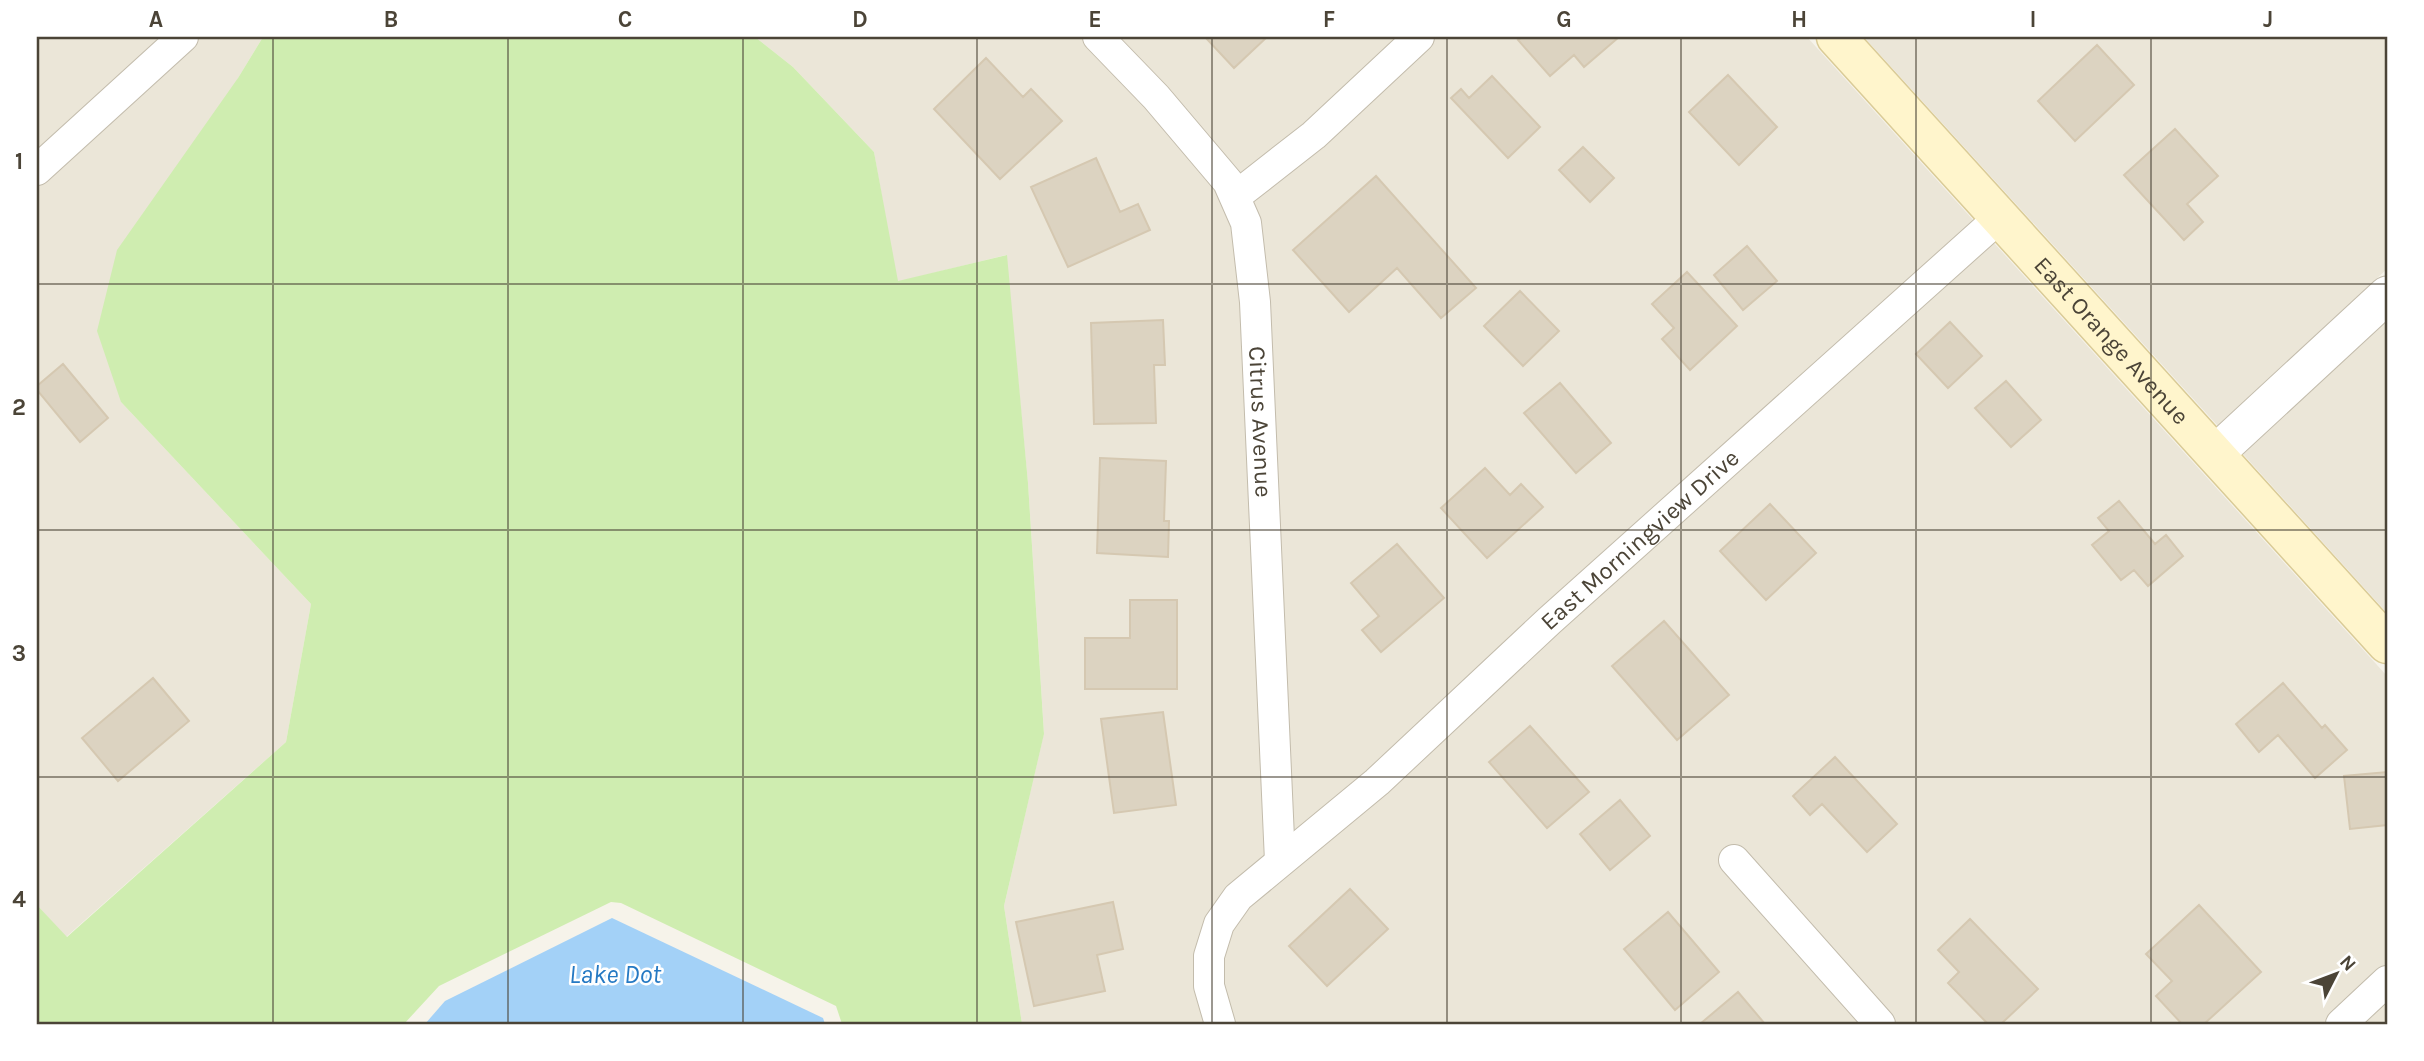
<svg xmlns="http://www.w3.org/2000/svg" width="2424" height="1061" font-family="Karla,sans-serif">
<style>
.residential{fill:#ebe6d8}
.green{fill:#cfedb0}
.water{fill:#a3d1f7}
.building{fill:#dcd3c1;stroke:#d5c8b1;stroke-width:2}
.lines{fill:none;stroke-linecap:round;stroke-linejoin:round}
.minor-casing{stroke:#c3bcac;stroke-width:32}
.tertiary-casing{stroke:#c3bcac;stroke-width:39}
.secondary-casing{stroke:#dacb97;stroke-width:41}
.minor{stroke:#fff;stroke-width:30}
.tertiary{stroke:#fff;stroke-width:37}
.secondary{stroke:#fff5cc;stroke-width:38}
.grid{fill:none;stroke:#4b4437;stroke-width:2;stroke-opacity:0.55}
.labels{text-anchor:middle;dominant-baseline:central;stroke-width:5;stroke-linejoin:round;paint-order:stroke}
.street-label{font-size:24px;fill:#4b4437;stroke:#fff}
.water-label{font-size:26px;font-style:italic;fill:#2579c3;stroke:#fff}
.neatline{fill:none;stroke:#4b4437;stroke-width:2.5}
.grid-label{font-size:23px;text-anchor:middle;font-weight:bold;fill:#4b4437}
</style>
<rect width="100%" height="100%" fill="#f6f3ea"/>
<!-- residential -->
<path class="residential" d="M37,37H263L238,78L121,402L311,604L286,742L66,937L37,905Z
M755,37H1807L2387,676V1024H1022L1004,906L1044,733L1028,483L1006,255L897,282L874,152L793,67Z
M1864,37H2387V269L2218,426Z
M2387,320V613L2242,453Z"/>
<!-- green -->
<path class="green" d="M263,37H755L793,67L874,152L898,281L1007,255L1028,483L1044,734L1004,906L1022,1024H842L836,1006L621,903L611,902L439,986L404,1024H37V905L67,937L286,742L311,604L121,402L97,331L117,250L238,78Z"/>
<!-- water -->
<path class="water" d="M612,918L823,1018L825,1024H425L445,1001Z"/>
<!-- building -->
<path class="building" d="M1205,37H1267L1234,68Z
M1522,37H1619L1584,67L1574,55L1550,76L1518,40Z
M2097,45L2134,85L2075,141L2038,101Z
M986,58L1023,97L1031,89L1062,121L1000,179L934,109Z
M1728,75L1777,127L1739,165L1689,112Z
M1492,76L1540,127L1508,158L1451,98L1461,89L1469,98Z
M2175,129L2218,176L2187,204L2203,222L2184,240L2124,175Z
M1583,147L1614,178L1590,202L1559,170Z
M1096,158L1120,212L1138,204L1150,230L1068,267L1031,187Z
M1376,176L1476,288L1441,318L1397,268L1349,312L1293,250Z
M1747,246L1777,281L1743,310L1714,275Z
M1687,272L1737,326L1690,370L1662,339L1674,328L1652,304Z
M1520,291L1559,331L1523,366L1484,326Z
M1163,320L1165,365H1154L1156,423L1094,424L1091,323Z
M1950,322L1982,356L1948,388L1916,354Z
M63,364L108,418L80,442L37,390V386Z
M2006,381L2041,420L2011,447L1975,408Z
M1560,383L1611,443L1576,473L1524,413Z
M1100,458L1166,461L1164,521H1169L1168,557L1097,553Z
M1485,468L1510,495L1521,484L1543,507L1487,558L1441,508Z
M2119,501L2155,544L2166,535L2183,556L2148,586L2134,570L2121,580L2092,545L2109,531L2098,518Z
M1770,504L1816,553L1766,600L1720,551Z
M1397,544L1444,598L1381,652L1362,630L1379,616L1351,583Z
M1130,600H1177V689H1085V638H1130Z
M1664,621L1729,695L1677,740L1612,666Z
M153,678L189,721L118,781L82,738Z
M2283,683L2322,728L2325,725L2347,750L2315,778L2278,735L2259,752L2236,724Z
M1163,712L1176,805L1114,813L1101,719Z
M1530,726L1589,792L1547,828L1489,762Z
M1835,757L1897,824L1867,852L1822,804L1810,815L1793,796Z
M2387,772V825L2350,829L2344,776Z
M1620,800L1650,836L1610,870L1580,834Z
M1350,889L1388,929L1327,986L1289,946Z
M1113,902L1123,949L1097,955L1105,991L1034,1006L1016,922Z
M2199,905L2261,972L2204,1024H2182L2156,996L2172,981L2146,954Z
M1668,912L1719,972L1675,1010L1624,949Z
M1970,919L2038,989L2001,1024H1988L1948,983L1959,972L1938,950Z
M1738,992L1765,1024H1700Z"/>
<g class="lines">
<!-- minor casing -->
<g class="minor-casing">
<g id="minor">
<path id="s1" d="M1098,37L1156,97L1228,182L1246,223L1255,302L1280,861"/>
<path d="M37,170L183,37"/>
<path d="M1236,196L1314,135L1419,37"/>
<path d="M1734,860L1880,1024"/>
<path id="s2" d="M1220,1024L1209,986V956L1219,924L1238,897L1377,782L1549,621L2000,217"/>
<path d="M2341,1024L2387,981"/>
</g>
</g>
<!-- tertiary casing -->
<g class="tertiary-casing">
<path id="tertiary" d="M2215,454L2387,295"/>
</g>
<!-- secondary casing -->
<g class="secondary-casing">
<g id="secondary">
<path id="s3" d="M1836,37L2387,644"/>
</g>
</g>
<!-- minor -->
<use href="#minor" class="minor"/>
<!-- tertiary -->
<use href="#tertiary" class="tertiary"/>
<!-- secondary -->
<use href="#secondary" class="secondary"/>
</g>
<!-- grid -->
<path class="grid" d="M273,37V1024M508,37V1024M743,37V1024M977,37V1024M1212,37V1024M1447,37V1024M1681,37V1024M1916,37V1024M2151,37V1024M37,284H2387M37,530H2387M37,777H2387"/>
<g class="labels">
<!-- street labels -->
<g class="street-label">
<text stroke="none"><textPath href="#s3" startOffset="410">East Orange Avenue</textPath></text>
<text stroke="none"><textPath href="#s1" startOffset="439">Citrus Avenue</textPath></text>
<text stroke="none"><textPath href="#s2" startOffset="674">East Morningview Drive</textPath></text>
</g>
<!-- water labels -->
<g class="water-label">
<text x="615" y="974">Lake Dot</text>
</g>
</g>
<!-- border -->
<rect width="2424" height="1061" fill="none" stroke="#ffffff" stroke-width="77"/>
<!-- north arrow -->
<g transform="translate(2336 974) rotate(48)" stroke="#ffffff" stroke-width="5" paint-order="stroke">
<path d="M0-5L12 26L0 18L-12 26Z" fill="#4b4437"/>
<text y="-10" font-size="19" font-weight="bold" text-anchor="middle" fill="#4b4437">N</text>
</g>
<rect x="38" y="38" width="2348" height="985" class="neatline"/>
<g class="grid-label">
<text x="156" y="27">A</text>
<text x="391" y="27">B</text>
<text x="625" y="27">C</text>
<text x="860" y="27">D</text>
<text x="1095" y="27">E</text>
<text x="1329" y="27">F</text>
<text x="1564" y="27">G</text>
<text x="1799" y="27">H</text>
<text x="2033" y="27">I</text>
<text x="2268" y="27">J</text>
<text x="19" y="169">1</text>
<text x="19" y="415">2</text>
<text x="19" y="661">3</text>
<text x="19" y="907">4</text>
</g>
</svg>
